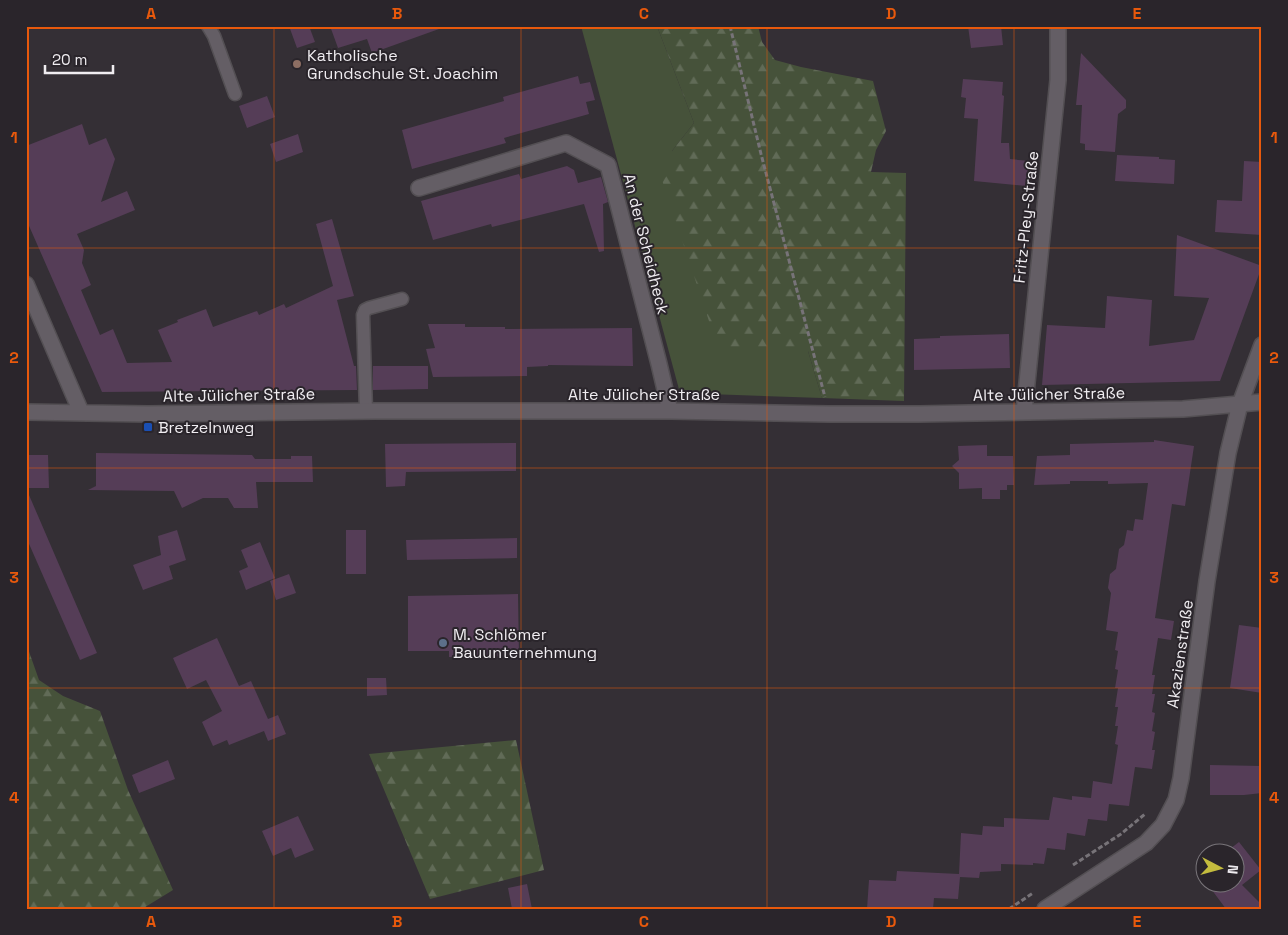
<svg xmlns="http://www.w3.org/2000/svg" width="1288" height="935" font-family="'Space Grotesk',sans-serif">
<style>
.green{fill:#46523a}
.forest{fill:url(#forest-firs)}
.building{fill:#553d57}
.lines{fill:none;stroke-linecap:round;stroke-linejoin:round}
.lane-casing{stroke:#534f53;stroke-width:15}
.street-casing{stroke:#534f53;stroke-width:18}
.path{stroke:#777378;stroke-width:3;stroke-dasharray:5 2.5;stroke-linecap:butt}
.lane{stroke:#645e65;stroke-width:12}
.street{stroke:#645e65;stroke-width:15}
.grid{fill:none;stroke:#e8590c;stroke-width:1;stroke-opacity:0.55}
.education-dot{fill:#8d6e63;stroke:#2a252b;stroke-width:2}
.transit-dot{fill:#1a4fb4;stroke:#2a252b;stroke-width:2}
.service-dot{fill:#5c6f8a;stroke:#2a252b;stroke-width:2}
.labels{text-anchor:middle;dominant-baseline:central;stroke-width:4;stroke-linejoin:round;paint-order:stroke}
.poi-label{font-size:16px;fill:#f0edf1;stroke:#2a252b;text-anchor:start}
.street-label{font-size:16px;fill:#f0edf1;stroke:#2a252b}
.neatline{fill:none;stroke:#e8590c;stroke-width:2}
.grid-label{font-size:16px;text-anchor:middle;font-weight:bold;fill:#e8590c}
</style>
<defs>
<pattern id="forest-firs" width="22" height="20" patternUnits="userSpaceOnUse" patternTransform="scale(1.25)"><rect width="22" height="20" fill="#46523a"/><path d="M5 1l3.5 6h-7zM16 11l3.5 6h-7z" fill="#616b57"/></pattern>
</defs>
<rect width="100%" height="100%" fill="#342f35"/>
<!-- green -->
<path class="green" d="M581,26H657L694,123L672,151L808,351L822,398L680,393Z"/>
<!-- forest -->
<path class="forest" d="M657,26H758L762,42L775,60L801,67L873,81L886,131L876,150L871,172L906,173L904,401L822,398L808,351H719L662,180L674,170L672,151L694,123Z
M26,643L39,680L63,696L100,711L128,790L173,890L142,909H26Z
M516,740L544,870L430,899L369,754Z"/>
<!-- building -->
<path class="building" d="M289,26H309L315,42L297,48Z
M330,26H439V29L372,53L367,39L338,48Z
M968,26H1001L1003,45L971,48Z
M1081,53L1126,100V108L1118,114L1115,152L1085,150V144L1080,143L1082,105H1076Z
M578,76L580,84L590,82L595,100L586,102L589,114L504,138L506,143L412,169L402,130L504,101L503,97Z
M963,79L1003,82L1002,95L1004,96L1001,143H1009L1010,159L1029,161L1027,186L974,181L978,119L964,118L966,98L961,97Z
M267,96L275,117L247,128L239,106Z
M82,124L89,145L106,138L115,159L101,202L127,191L135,210L77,234L84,250L82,263L91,285L81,290L100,335L113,329L127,363L172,362L158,330L178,322L177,320L206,309L213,327L257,311L259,315L284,304L286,308L333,286L316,224L332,219L354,296L337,300L354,366H356L357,390L102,392L26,219V146Z
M298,134L303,152L276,162L270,144Z
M1117,155L1159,157V159L1175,160L1174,184L1115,181Z
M1244,161L1262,162V235L1215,232L1217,200L1242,201Z
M567,166L574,170L578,183L601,177L608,202L603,204L604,251L599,252L584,204L492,227L491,224L433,240L421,201L515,175L519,174L521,179Z
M1177,235L1262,266L1220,381L1042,385L1047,325L1105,328L1107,296L1152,300L1149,346L1194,340L1209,298L1174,296Z
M428,324H465V327H505V329L632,328L633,366L548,365V366L527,367V376L433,377L426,349L435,348Z
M1009,334L1010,368L914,370V339L940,338V336Z
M373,366H428V389L373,390Z
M1154,440L1194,446L1185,506L1172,504L1155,618L1174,621L1171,640L1158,638L1152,675H1155L1152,694H1155L1152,712L1155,713L1152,731L1155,732L1152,750H1155L1152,769L1135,767L1129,806L1109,804L1107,821L1088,819L1085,836L1067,833L1065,850L1047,848L1044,864L1033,863V865L1001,864V871L980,872L979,878L960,877L958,899L934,898L933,909H867L869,880L896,881L897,871L959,874L961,833L982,835L983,826L1004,827V818L1049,820L1053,797L1072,800V796L1091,798L1093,781L1112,784L1118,745L1115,744L1118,726H1115L1118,707H1115L1118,688H1115L1118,670L1115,669L1118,651L1115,650L1118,632L1106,630L1111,593L1108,588L1110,574L1116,569L1119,549L1124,545L1127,530L1133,531L1135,519L1143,520L1148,483L1108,484V481H1070V484L1034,485L1037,456L1070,455V444L1154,442Z
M516,443V471L406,472L405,486L386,487L385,444Z
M987,445V456H1013L1014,485H1007V490H1000V499H982V488L959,489V473L952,466L959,460L958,446Z
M96,453L252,455L255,459H291V456H312L313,482H256L258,508H234L228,498H203L182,508L174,491L88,490L96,486Z
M26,455H48L49,488H26Z
M26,488L97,653L80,660L26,537Z
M177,530L186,560L169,566L173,579L143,590L133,565L161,555L158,536Z
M346,530H366V574H346Z
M517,538V558L407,560L406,540Z
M260,542L275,578L246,590L239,571L248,567L241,550Z
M289,574L296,593L276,600L270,581Z
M518,594L519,656L449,657V651H408V596Z
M1239,625L1262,628V693L1230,688Z
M217,638L239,686L251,681L268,719L278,715L286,734L268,741L264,731L229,745L227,740L213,746L202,722L222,711L206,680L187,689L173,658Z
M367,678H386L387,695L367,696Z
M168,760L175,779L139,793L132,775Z
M1210,765L1262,766V793L1244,795H1210Z
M298,816L314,850L295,858L291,848L273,856L262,831Z
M1239,842L1261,870L1242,885L1262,905V909H1226L1206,882H1236V852H1226Z
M527,884L532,909H512L508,888Z"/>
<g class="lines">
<!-- lane casing -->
<g class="lane-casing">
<path id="lane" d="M208,26L214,36L235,94
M366,411L363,315L365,310L369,308L402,299"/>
</g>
<!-- street casing -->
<g class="street-casing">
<path id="street" d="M419,188L566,143L608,165L659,364L670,411
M26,284L81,412
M26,412L148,414L376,411H670L829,414H919L1183,409L1262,402
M1024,412L1058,80V26
M1045,909L1146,843L1163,825L1176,800L1181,778L1207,581L1228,453L1240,404L1262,345"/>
</g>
<!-- path -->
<path class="path" d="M730,26L761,154L825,397
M1073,865L1121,834L1145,814
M1009,909L1033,893"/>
<!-- lane -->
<use href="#lane" class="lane"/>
<!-- street -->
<use href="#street" class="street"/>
</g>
<!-- grid -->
<path class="grid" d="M274,26V909M521,26V909M767,26V909M1014,26V909M26,248H1262M26,468H1262M26,688H1262"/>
<!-- markers -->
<circle class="education-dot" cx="297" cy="64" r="5"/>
<rect class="transit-dot" x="143" y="422" width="10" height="10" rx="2.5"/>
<circle class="service-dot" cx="443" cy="643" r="5"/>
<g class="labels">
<!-- poi labels -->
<g class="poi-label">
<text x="307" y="55">Katholische<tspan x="307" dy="18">Grundschule St. Joachim</tspan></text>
<text x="158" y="427">Bretzelnweg</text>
<text x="453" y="634">M. Schlömer<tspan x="453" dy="18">Bauunternehmung</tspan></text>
</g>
<!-- street labels -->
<g class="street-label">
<text transform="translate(1026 217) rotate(-84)">Fritz-Pley-Straße</text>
<text transform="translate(646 244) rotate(76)">An der Scheidheck</text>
<text x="644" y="394">Alte Jülicher Straße</text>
<text transform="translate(1049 394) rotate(-1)">Alte Jülicher Straße</text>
<text transform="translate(239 395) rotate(-1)">Alte Jülicher Straße</text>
<text transform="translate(1180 654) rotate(-82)">Akazienstraße</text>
</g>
</g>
<!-- border -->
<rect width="1288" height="935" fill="none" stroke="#2a252b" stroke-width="55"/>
<!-- north arrow -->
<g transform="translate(1220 868) rotate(96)"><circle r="24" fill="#2a252b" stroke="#79757a"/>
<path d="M0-4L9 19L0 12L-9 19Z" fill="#c4bc3e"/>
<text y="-8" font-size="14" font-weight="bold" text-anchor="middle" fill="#f0edf1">N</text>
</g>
<!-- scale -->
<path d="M45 65v8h68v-8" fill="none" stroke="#f0edf1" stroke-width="2.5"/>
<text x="52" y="65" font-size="15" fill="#f0edf1" stroke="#2a252b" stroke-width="4" paint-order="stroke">20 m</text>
<rect x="28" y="28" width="1232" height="880" class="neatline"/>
<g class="grid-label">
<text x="151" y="19">A</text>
<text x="397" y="19">B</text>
<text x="644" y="19">C</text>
<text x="891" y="19">D</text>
<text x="1137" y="19">E</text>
<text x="14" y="143">1</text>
<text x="1274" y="143">1</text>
<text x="14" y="363">2</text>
<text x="1274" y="363">2</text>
<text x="14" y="583">3</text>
<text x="1274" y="583">3</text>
<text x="14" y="803">4</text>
<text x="1274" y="803">4</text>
<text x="151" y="927">A</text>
<text x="397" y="927">B</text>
<text x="644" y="927">C</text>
<text x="891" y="927">D</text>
<text x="1137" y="927">E</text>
</g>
</svg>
